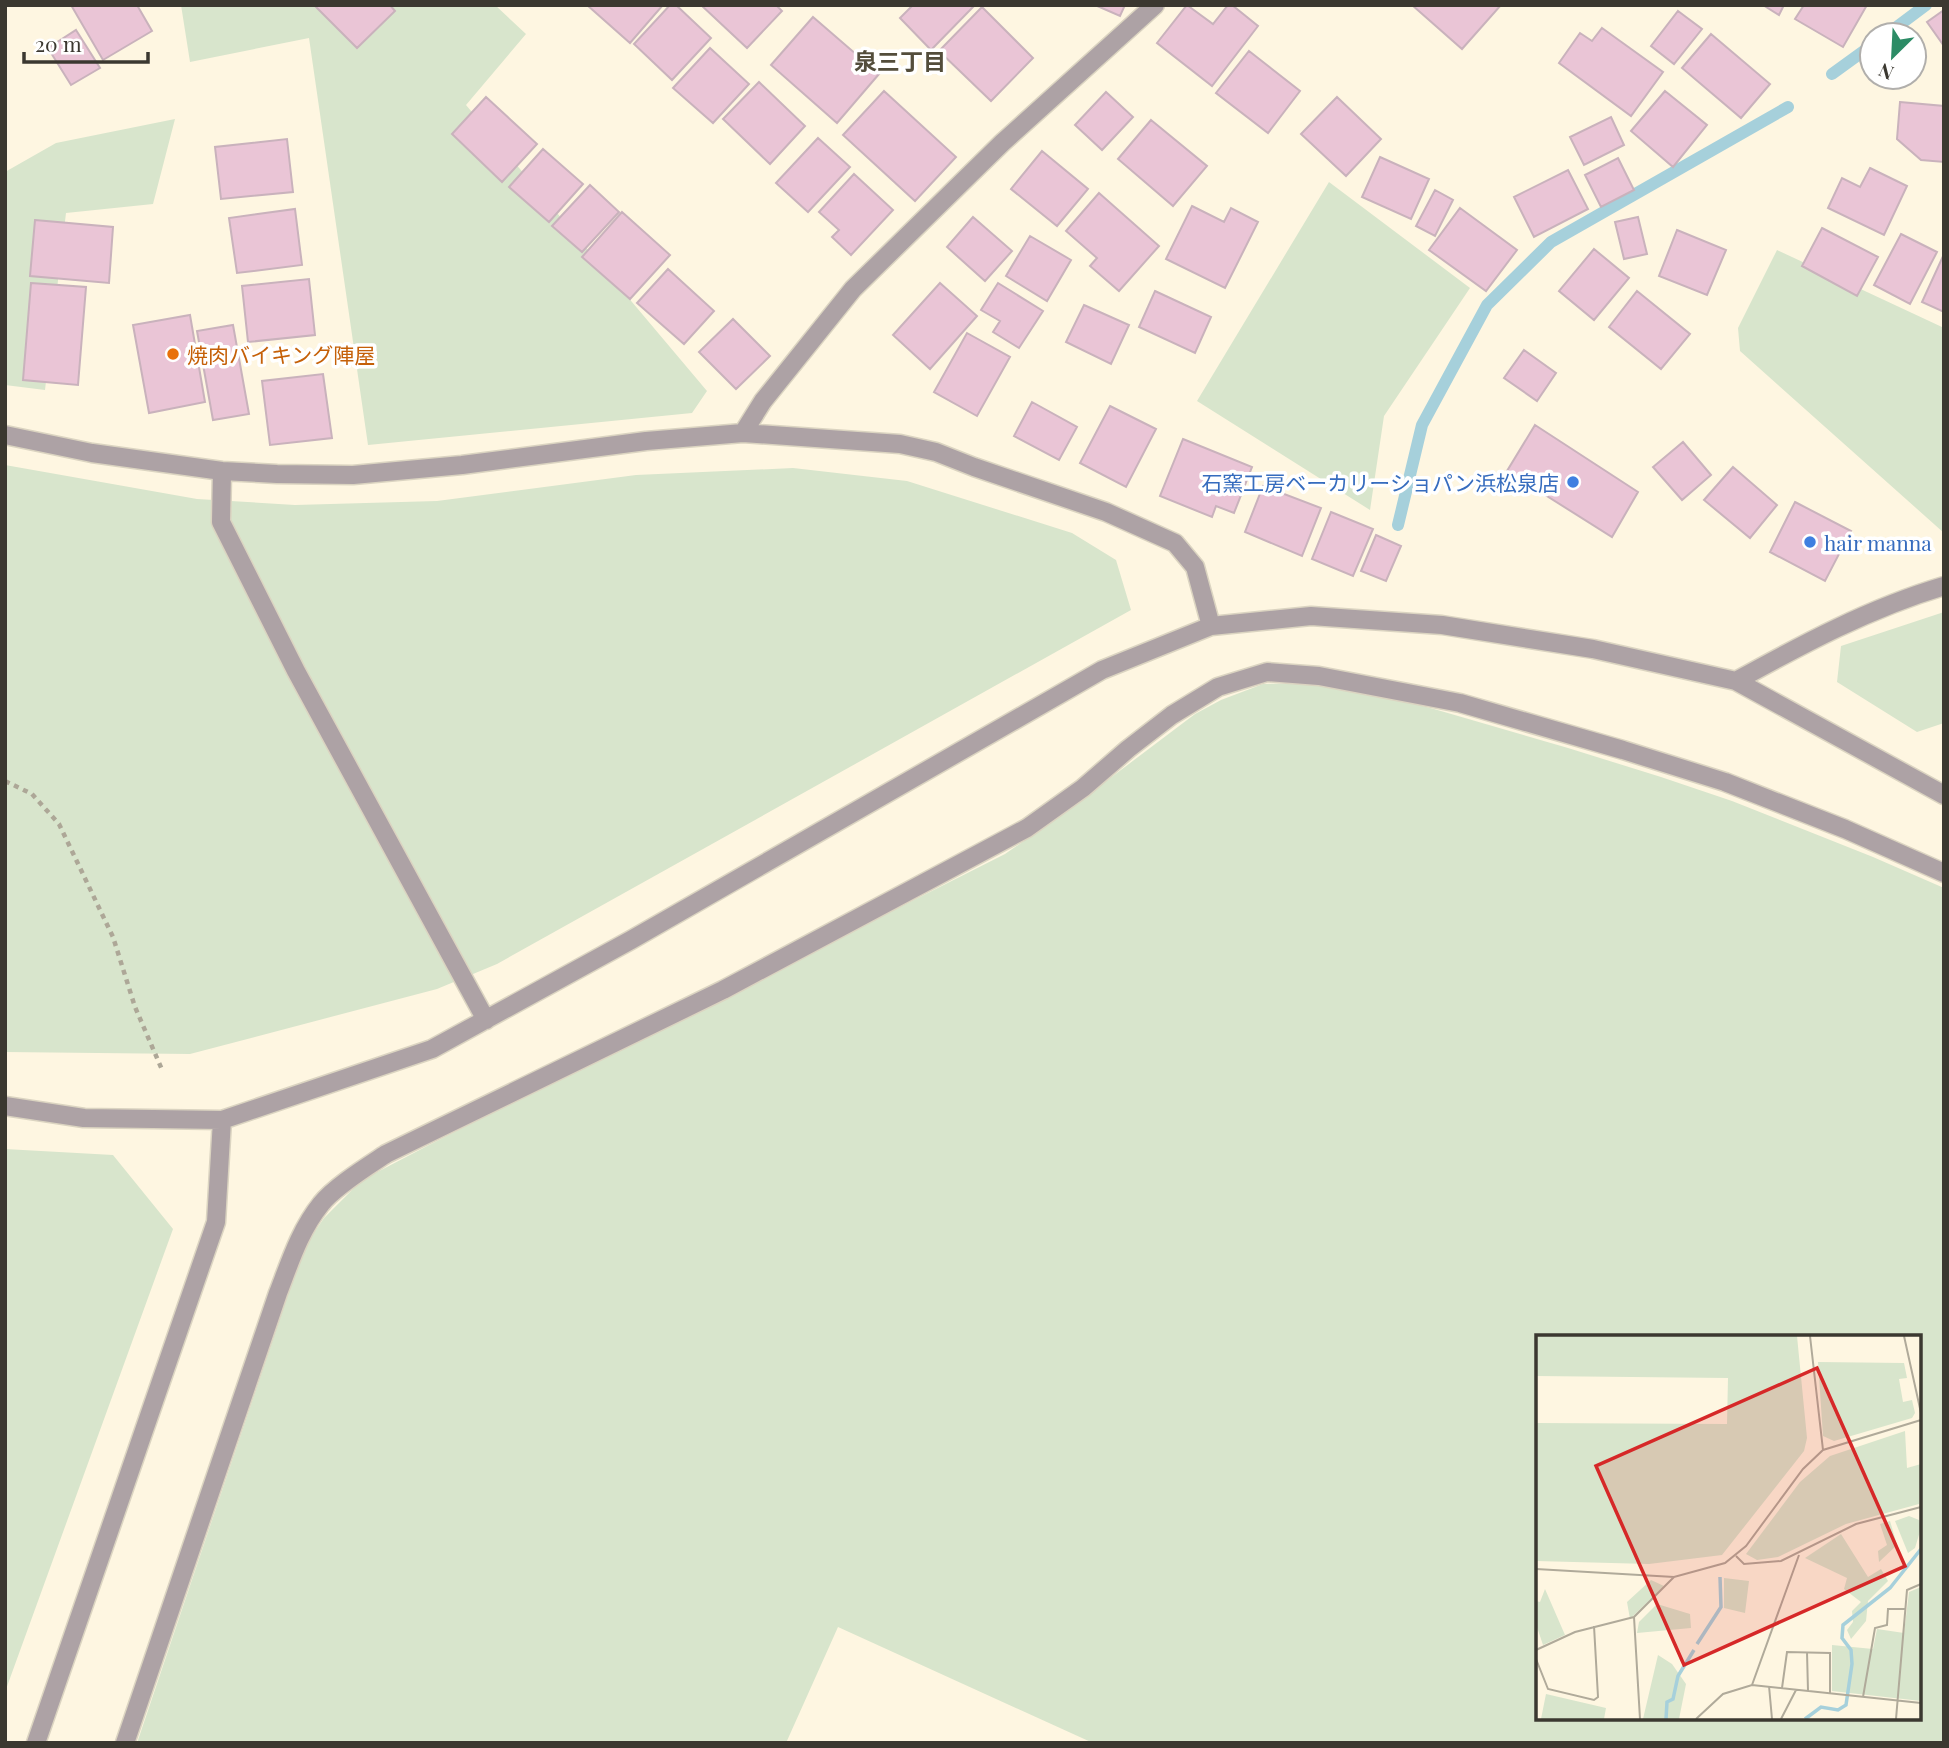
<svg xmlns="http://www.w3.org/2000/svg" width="1949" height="1748" font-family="'Playfair Display','Noto Sans JP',serif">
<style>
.green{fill:#d8e5cc;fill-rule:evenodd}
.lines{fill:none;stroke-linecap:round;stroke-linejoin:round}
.stream{stroke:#a6d0db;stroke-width:12}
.building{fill:#eac5d6;stroke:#c9b2bc;stroke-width:2}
.minor-casing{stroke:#dbd4c1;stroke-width:21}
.path{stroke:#ada797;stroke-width:4.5;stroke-dasharray:5 5;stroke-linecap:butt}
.minor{stroke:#ada2a5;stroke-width:18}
.food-dot{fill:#e8710a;stroke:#fff;stroke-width:2.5}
.shop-dot{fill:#3f7fe0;stroke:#fff;stroke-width:2.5}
.labels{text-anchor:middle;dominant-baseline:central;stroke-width:7;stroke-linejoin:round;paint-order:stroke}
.food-label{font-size:21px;fill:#c56008;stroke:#fff;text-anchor:start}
.shop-label{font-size:21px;fill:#366cbe;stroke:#fff;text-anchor:end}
.neighbourhood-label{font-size:23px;font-weight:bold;fill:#534d3b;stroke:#fff}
.inset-river{fill:none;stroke:#a6d0db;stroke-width:3.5}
.inset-road{fill:none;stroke:#b0aa9a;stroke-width:2}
.view{fill:#d62828;fill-opacity:0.15;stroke:#d62828;stroke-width:3.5}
.inset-edge{fill:none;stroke:#3b3830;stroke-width:3.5}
</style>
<rect width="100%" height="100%" fill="#fef6e1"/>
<!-- green -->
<path class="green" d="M181,5H495L526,34L466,105L707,391L692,413L368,445L309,38L190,62Z
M175,119L153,204L66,213L45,390L5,385V172L56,143Z
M1329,182L1470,288L1384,416L1370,510L1197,401Z
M1777,250L1942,327L1944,324V533L1740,351L1738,328Z
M5,465L197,499L295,505L437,501L636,475L793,468L907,481L1072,533L1116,560L1131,610L497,964L437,989L190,1054L5,1052Z
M1944,612V723L1917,732L1837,682L1841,646Z
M1311,683L1365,691L1434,709L1568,748L1661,777L1732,801L1873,857L1944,888V1743H1093L838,1627L786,1743H137L298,1265L309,1240L324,1218L362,1180L429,1145L1005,854L1056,819L1195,714L1221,700L1263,684ZM1538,1337H1919V1718H1538Z
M5,1149L113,1155L173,1229L5,1692Z"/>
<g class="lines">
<!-- stream -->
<path class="stream" d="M1886,35L1926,5
M1832,74L1872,45
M1398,525L1422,425L1487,305L1551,242L1788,107"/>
</g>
<!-- building -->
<path class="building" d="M71,5H137L152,31L103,60Z
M314,5H390L395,11L357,48Z
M587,5H663L630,43Z
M670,5H676L711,38L672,80L634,44Z
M701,5H776L782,11L747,48Z
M913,5H973L974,6L931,50L900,18Z
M1095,5H1125L1120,16Z
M1187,5L1213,24L1228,5H1232L1258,26L1212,86L1157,43Z
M1412,5H1501L1462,49Z
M1763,5H1784L1779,15Z
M1804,5H1867L1843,47L1795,19Z
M982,7L1033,58L991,101L939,51Z
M1944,10V46L1927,22Z
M1678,11L1702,29L1674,64L1651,46Z
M813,17L879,74L837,123L771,65Z
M1602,28L1663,72L1631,116L1559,63L1580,33L1592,41Z
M76,30L100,68L71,85L48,48Z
M1711,34L1770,84L1741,118L1682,68Z
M710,48L749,84L713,123L673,88Z
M1249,51L1300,91L1268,133L1216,93Z
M759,82L805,126L770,164L723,119Z
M884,91L956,157L915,201L843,135Z
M1665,91L1707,125L1673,167L1631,131Z
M1106,92L1133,117L1102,150L1075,125Z
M486,97L537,144L502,182L452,134Z
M1337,97L1381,139L1346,176L1301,134Z
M1900,102L1944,106V162L1921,160L1897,139Z
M1611,117L1624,145L1584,165L1570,137Z
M1151,120L1207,166L1173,206L1118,159Z
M818,138L850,167L808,212L776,183Z
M287,139L293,192L221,199L215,147Z
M543,149L583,184L549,222L509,187Z
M1042,151L1088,189L1057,226L1011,189Z
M1380,157L1429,179L1411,219L1362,197Z
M1618,158L1634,190L1601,207L1585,175Z
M1870,168L1907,186L1884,235L1828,208L1842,178L1860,187Z
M1568,170L1588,209L1534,237L1514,197Z
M854,174L893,210L851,255L832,237L839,230L819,212Z
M590,185L619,212L582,252L552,226Z
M1435,190L1453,200L1435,236L1416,226Z
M1099,193L1159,246L1119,291L1090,266L1097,258L1066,231Z
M1192,206L1224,222L1231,208L1258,222L1225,288L1166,259Z
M1460,208L1517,250L1486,291L1429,250Z
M295,209L302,265L237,273L229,218Z
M622,212L670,255L630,299L582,257Z
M973,217L1012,251L985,281L947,247Z
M1638,217L1647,254L1624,259L1615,222Z
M35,220L113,227L109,283L30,276Z
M1822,228L1878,257L1857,296L1802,266Z
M1677,230L1726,250L1707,295L1659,276Z
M1901,234L1937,252L1910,304L1874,285Z
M1030,236L1071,260L1047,301L1006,276Z
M1594,249L1629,278L1594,320L1559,291Z
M1944,254V312L1922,302Z
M668,269L714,311L684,344L637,303Z
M309,279L315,335L248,342L242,286Z
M31,283L86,287L78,385L23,380Z
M940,283L977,316L930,369L893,335Z
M998,283L1043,311L1019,348L993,332L1000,321L981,310Z
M1155,291L1211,317L1195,353L1139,327Z
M1637,291L1690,334L1661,369L1609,327Z
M1084,305L1129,325L1111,364L1066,342Z
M190,315L205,402L149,413L133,325Z
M733,319L770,356L736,389L699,352Z
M233,325L249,414L213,420L197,331Z
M967,333L1010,357L977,416L934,392Z
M1524,350L1556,373L1537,401L1504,378Z
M323,374L332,438L270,445L262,381Z
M1032,402L1077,427L1059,460L1014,436Z
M1110,406L1156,429L1126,487L1080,463Z
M1535,425L1638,492L1612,537L1507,471Z
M1183,439L1252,467L1234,513L1216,506L1212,517L1160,496Z
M1683,442L1711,475L1682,500L1653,467Z
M1733,467L1777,505L1750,538L1704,500Z
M1263,486L1321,508L1302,556L1245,532Z
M1795,502L1851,531L1825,581L1770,552Z
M1331,512L1373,529L1353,576L1312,559Z
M1376,535L1401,546L1386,581L1361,571Z"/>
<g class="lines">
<!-- minor casing -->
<g class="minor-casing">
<path id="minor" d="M743,433L763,401L853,289L1002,143L1155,5
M5,435L92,453L222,471L277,474L353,475L462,465L646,441L743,433L900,444L936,452L974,467L1106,512L1175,543L1195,567L1211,626
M222,471L221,522L296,671L486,1020
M1736,681C1803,644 1870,608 1944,586
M5,1106L84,1118L222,1120L432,1049L631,940L1102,670L1211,626L1311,616L1442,625L1593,649L1736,681L1944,795
M36,1743L216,1222L222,1120
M125,1743L278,1293C290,1262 300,1230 321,1204C334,1187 368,1166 386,1154L723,990L1027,828L1083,788L1128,749L1172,715L1218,687L1267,672L1319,676L1460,703L1623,750L1725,782L1845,829L1944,873"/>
</g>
<!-- path -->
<path class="path" d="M5,781L32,794L59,824L113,937L135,1007L163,1072"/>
<!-- minor -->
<use href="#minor" class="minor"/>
</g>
<!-- markers -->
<circle class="food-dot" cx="173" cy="354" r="7"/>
<g class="shop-dot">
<circle cx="1573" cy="482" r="7"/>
<circle cx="1810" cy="542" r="7"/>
</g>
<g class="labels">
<!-- food labels -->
<g class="food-label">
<text x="187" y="354">焼肉バイキング陣屋</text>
</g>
<!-- shop labels -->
<g class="shop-label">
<text x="1559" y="482">石窯工房ベーカリーショパン浜松泉店</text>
<text x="1824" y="542" text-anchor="start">hair manna</text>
</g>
<!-- neighbourhood labels -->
<g class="neighbourhood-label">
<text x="900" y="60">泉三丁目</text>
</g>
</g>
<!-- overview -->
<g transform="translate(1536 1335)">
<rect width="385" height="385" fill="#fef6e1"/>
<path d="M0,1H261L271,103L268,116L186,220L113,229L0,226V88L191,89L192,43L0,41ZM282,27L368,28L371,43L363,44L367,67L376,65L379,78L376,83L298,106L287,101ZM369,96L371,133L385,129L383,169L310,189L242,222L221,225L210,219L264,147L294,121ZM373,181L383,185L385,193L379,213L372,218L359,186ZM354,186L361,210L343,227L342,216L351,210L344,189ZM305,199L332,242L345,234L352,246L332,266L330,286L315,304L311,295L317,287L316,276L325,267L308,254L311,243L269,223ZM188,243L213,246L209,278L188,273ZM115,245L128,251L94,284L91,267ZM385,252V366L296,356V310L337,314L341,294L368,298L373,257ZM9,254L29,300L7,310L0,289V266L4,267ZM121,269L154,279L155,293L101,298L103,287ZM122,320L136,329L150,349L143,384H107ZM10,359L70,373L68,384H5Z" fill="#d8e5cc"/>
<path class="inset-river" d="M161,309L185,272L184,242M130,384L131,367L137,364L142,341L158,315M269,384L285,372L302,375L310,370L316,329L315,315L306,303L307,290L354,253L385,214"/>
<path class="inset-road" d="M274,1L287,115M368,1L385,78M200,221L208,229L245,226L320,189L385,172M0,234L138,242L189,228L210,211L267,134L287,115L385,85M0,315L39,297L98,282M271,317L272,356M0,324L12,354L58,365L62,362L58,291M216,350L263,220M233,351L236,384M246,353L251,317L294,318V358M327,362L339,293L351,290L352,274H370M104,384L98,282L138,242M160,384L187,359L216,350L385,368M245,384L260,355M360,384L371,255L385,249"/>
<path class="view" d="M281,33L369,231L148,330L60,131Z"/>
<rect width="385" height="385" class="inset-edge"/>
</g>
<!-- border -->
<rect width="1949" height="1748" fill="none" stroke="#3b3830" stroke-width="14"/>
<!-- north arrow -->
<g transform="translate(1893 56) rotate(204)"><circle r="33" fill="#ffffff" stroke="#b1afac" stroke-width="2"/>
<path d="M0-5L12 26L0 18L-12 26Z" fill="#2c8c66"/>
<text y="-10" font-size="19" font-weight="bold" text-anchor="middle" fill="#3b3830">N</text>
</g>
<!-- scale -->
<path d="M24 52v10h124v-10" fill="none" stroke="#3b3830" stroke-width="3.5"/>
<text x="35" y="52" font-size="21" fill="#3b3830" stroke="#ffffff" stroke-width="5" paint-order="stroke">20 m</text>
</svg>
